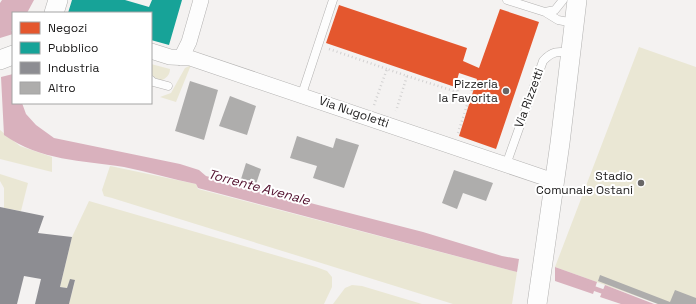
<svg xmlns="http://www.w3.org/2000/svg" width="696" height="304" font-family="'Space Grotesk',sans-serif">
<style>
.green{fill:#eae7d4}
.water{fill:#d9b1bd}
.shops{fill:#e4572e}
.public{fill:#17a398}
.industry{fill:#8d8d92}
.lines{fill:none;stroke-linecap:round;stroke-linejoin:round}
.stream{stroke:#d9b1bd;stroke-width:5}
.building{fill:#aeadac}
.service-casing{stroke:#b3b2b1;stroke-width:9}
.minor-casing{stroke:#b3b2b1;stroke-width:16}
.tertiary-casing{stroke:#b3b2b1;stroke-width:20}
.path{stroke:#d2d1d1;stroke-width:2.5;stroke-dasharray:1 3;stroke-linecap:butt}
.service{stroke:#fdfdfd;stroke-width:8}
.minor{stroke:#fdfdfd;stroke-width:15}
.tertiary{stroke:#fdfdfd;stroke-width:19}
.poi-dot{fill:#686666;stroke:#fff;stroke-width:1.5}
.labels{text-anchor:middle;dominant-baseline:central;stroke-width:4;stroke-linejoin:round;paint-order:stroke}
.poi-label{font-size:12px;fill:#1c1b1b;stroke:#fff;text-anchor:end}
.street-label{font-size:12px;fill:#1c1b1b;stroke:#fff}
.water-label{font-size:13px;font-style:italic;fill:#500d2b;stroke:#fff}
</style>
<rect width="100%" height="100%" fill="#f4f2f1"/>
<!-- green -->
<path class="green" d="M639,47L696,67V304H658L555,267Z
M151,64L170,69C170,75 166,78 161,81L151,75Z
M191,65L176,102L160,97L171,93L185,68Z
M0,130L20,146L52,157V172L0,159Z
M110,166L196,184L198,189L517,272L512,304H453L112,198L104,196L102,190Z
M0,174L28,183L21,211L4,208V188L0,181Z
M89,201L316,267L327,271L332,277V287L324,304H69L75,281L70,280L67,288L60,287L72,237Z
M352,285L362,286L422,304H333L345,288Z"/>
<!-- water -->
<path class="water" d="M2,0H34L27,13H13V34L0,38V3Z
M13,74V103H22L26,114L36,125L54,138L180,164L199,170L206,176L423,232L502,256L519,259L517,272L198,188L196,184C172,179 148,172 124,167C81,160 41,161 4,135L1,77Z
M555,267L597,282L593,294L555,281Z
M605,285L654,304H621L600,297Z"/>
<!-- shops -->
<path class="shops" d="M339,5L467,48L463,61L479,68L500,9L539,22L496,149L459,136L477,79L459,73L455,87L326,43Z"/>
<!-- public -->
<path class="public" d="M72,0H125L149,7L152,0H182L169,45L151,40V13H68Z"/>
<!-- industry -->
<path class="industry" d="M0,207L44,216L38,233L72,237L60,287L67,288L70,279L75,280L69,304H35L41,279L24,276L17,304H0Z"/>
<g class="lines">
<!-- stream -->
<path class="stream" d="M590,287L607,293"/>
</g>
<!-- building -->
<path class="building" d="M190,81L218,90L204,140L175,131Z
M230,96L256,106L247,135L219,126Z
M297,136L333,148L336,138L359,145L344,188L313,178L317,166L290,158Z
M246,163L261,169L256,184L241,179Z
M454,170L493,183L486,201L463,193L457,209L442,203Z
M600,275L670,302L675,290L696,298V304H658L598,281Z"/>
<g class="lines">
<!-- service casing -->
<g class="service-casing">
<path id="service" d="M507,0L545,12L558,20L574,23
M545,12L555,10L563,0
M151,80L153,82L168,86
M302,94L333,0
M506,165L543,61C552,51 558,51 571,53"/>
</g>
<!-- minor casing -->
<g class="minor-casing">
<path id="minor" d="M151,51L170,57L190,58L554,181
M181,58L189,42L201,0"/>
</g>
<!-- tertiary casing -->
<g class="tertiary-casing">
<path id="tertiary" d="M54,13L58,0
M0,60L13,55
M537,304L560,143L577,0"/>
</g>
<!-- path -->
<path class="path" d="M12,30L13,33
M329,49L387,69
M407,76L457,92
M459,86L455,98L468,102
M374,105L387,69L407,76L396,111
M458,133L472,90"/>
<!-- service -->
<use href="#service" class="service"/>
<!-- minor -->
<use href="#minor" class="minor"/>
<!-- tertiary -->
<use href="#tertiary" class="tertiary"/>
</g>
<!-- markers -->
<g class="poi-dot">
<circle cx="506" cy="91" r="4"/>
<circle cx="641" cy="183" r="4"/>
</g>
<g class="labels">
<!-- poi labels -->
<g class="poi-label">
<text x="498" y="84">Pizzeria<tspan x="498" dy="14">la Favorita</tspan></text>
<text x="633" y="176">Stadio<tspan x="633" dy="14">Comunale Ostani</tspan></text>
</g>
<!-- street labels -->
<g class="street-label">
<text transform="translate(529 98) rotate(-70)">Via Rizzetti</text>
<text transform="translate(354 112) rotate(19)">Via Nugoletti</text>
</g>
<!-- water labels -->
<g class="water-label">
<text transform="translate(259 187) rotate(15)">Torrente Avenale</text>
</g>
</g>
<!-- legend -->
<rect x="12" y="12" width="140" height="92" fill="#ffffff" stroke="#a4a4a4"/>
<rect x="20" y="22" width="20" height="12" fill="#e4572e" stroke="#a4a4a4"/>
<text x="48" y="32" font-size="12" fill="#1c1b1b">Negozi</text>
<rect x="20" y="42" width="20" height="12" fill="#17a398" stroke="#a4a4a4"/>
<text x="48" y="52" font-size="12" fill="#1c1b1b">Pubblico</text>
<rect x="20" y="62" width="20" height="12" fill="#8d8d92" stroke="#a4a4a4"/>
<text x="48" y="72" font-size="12" fill="#1c1b1b">Industria</text>
<rect x="20" y="82" width="20" height="12" fill="#aeadac" stroke="#a4a4a4"/>
<text x="48" y="92" font-size="12" fill="#1c1b1b">Altro</text>
</svg>
